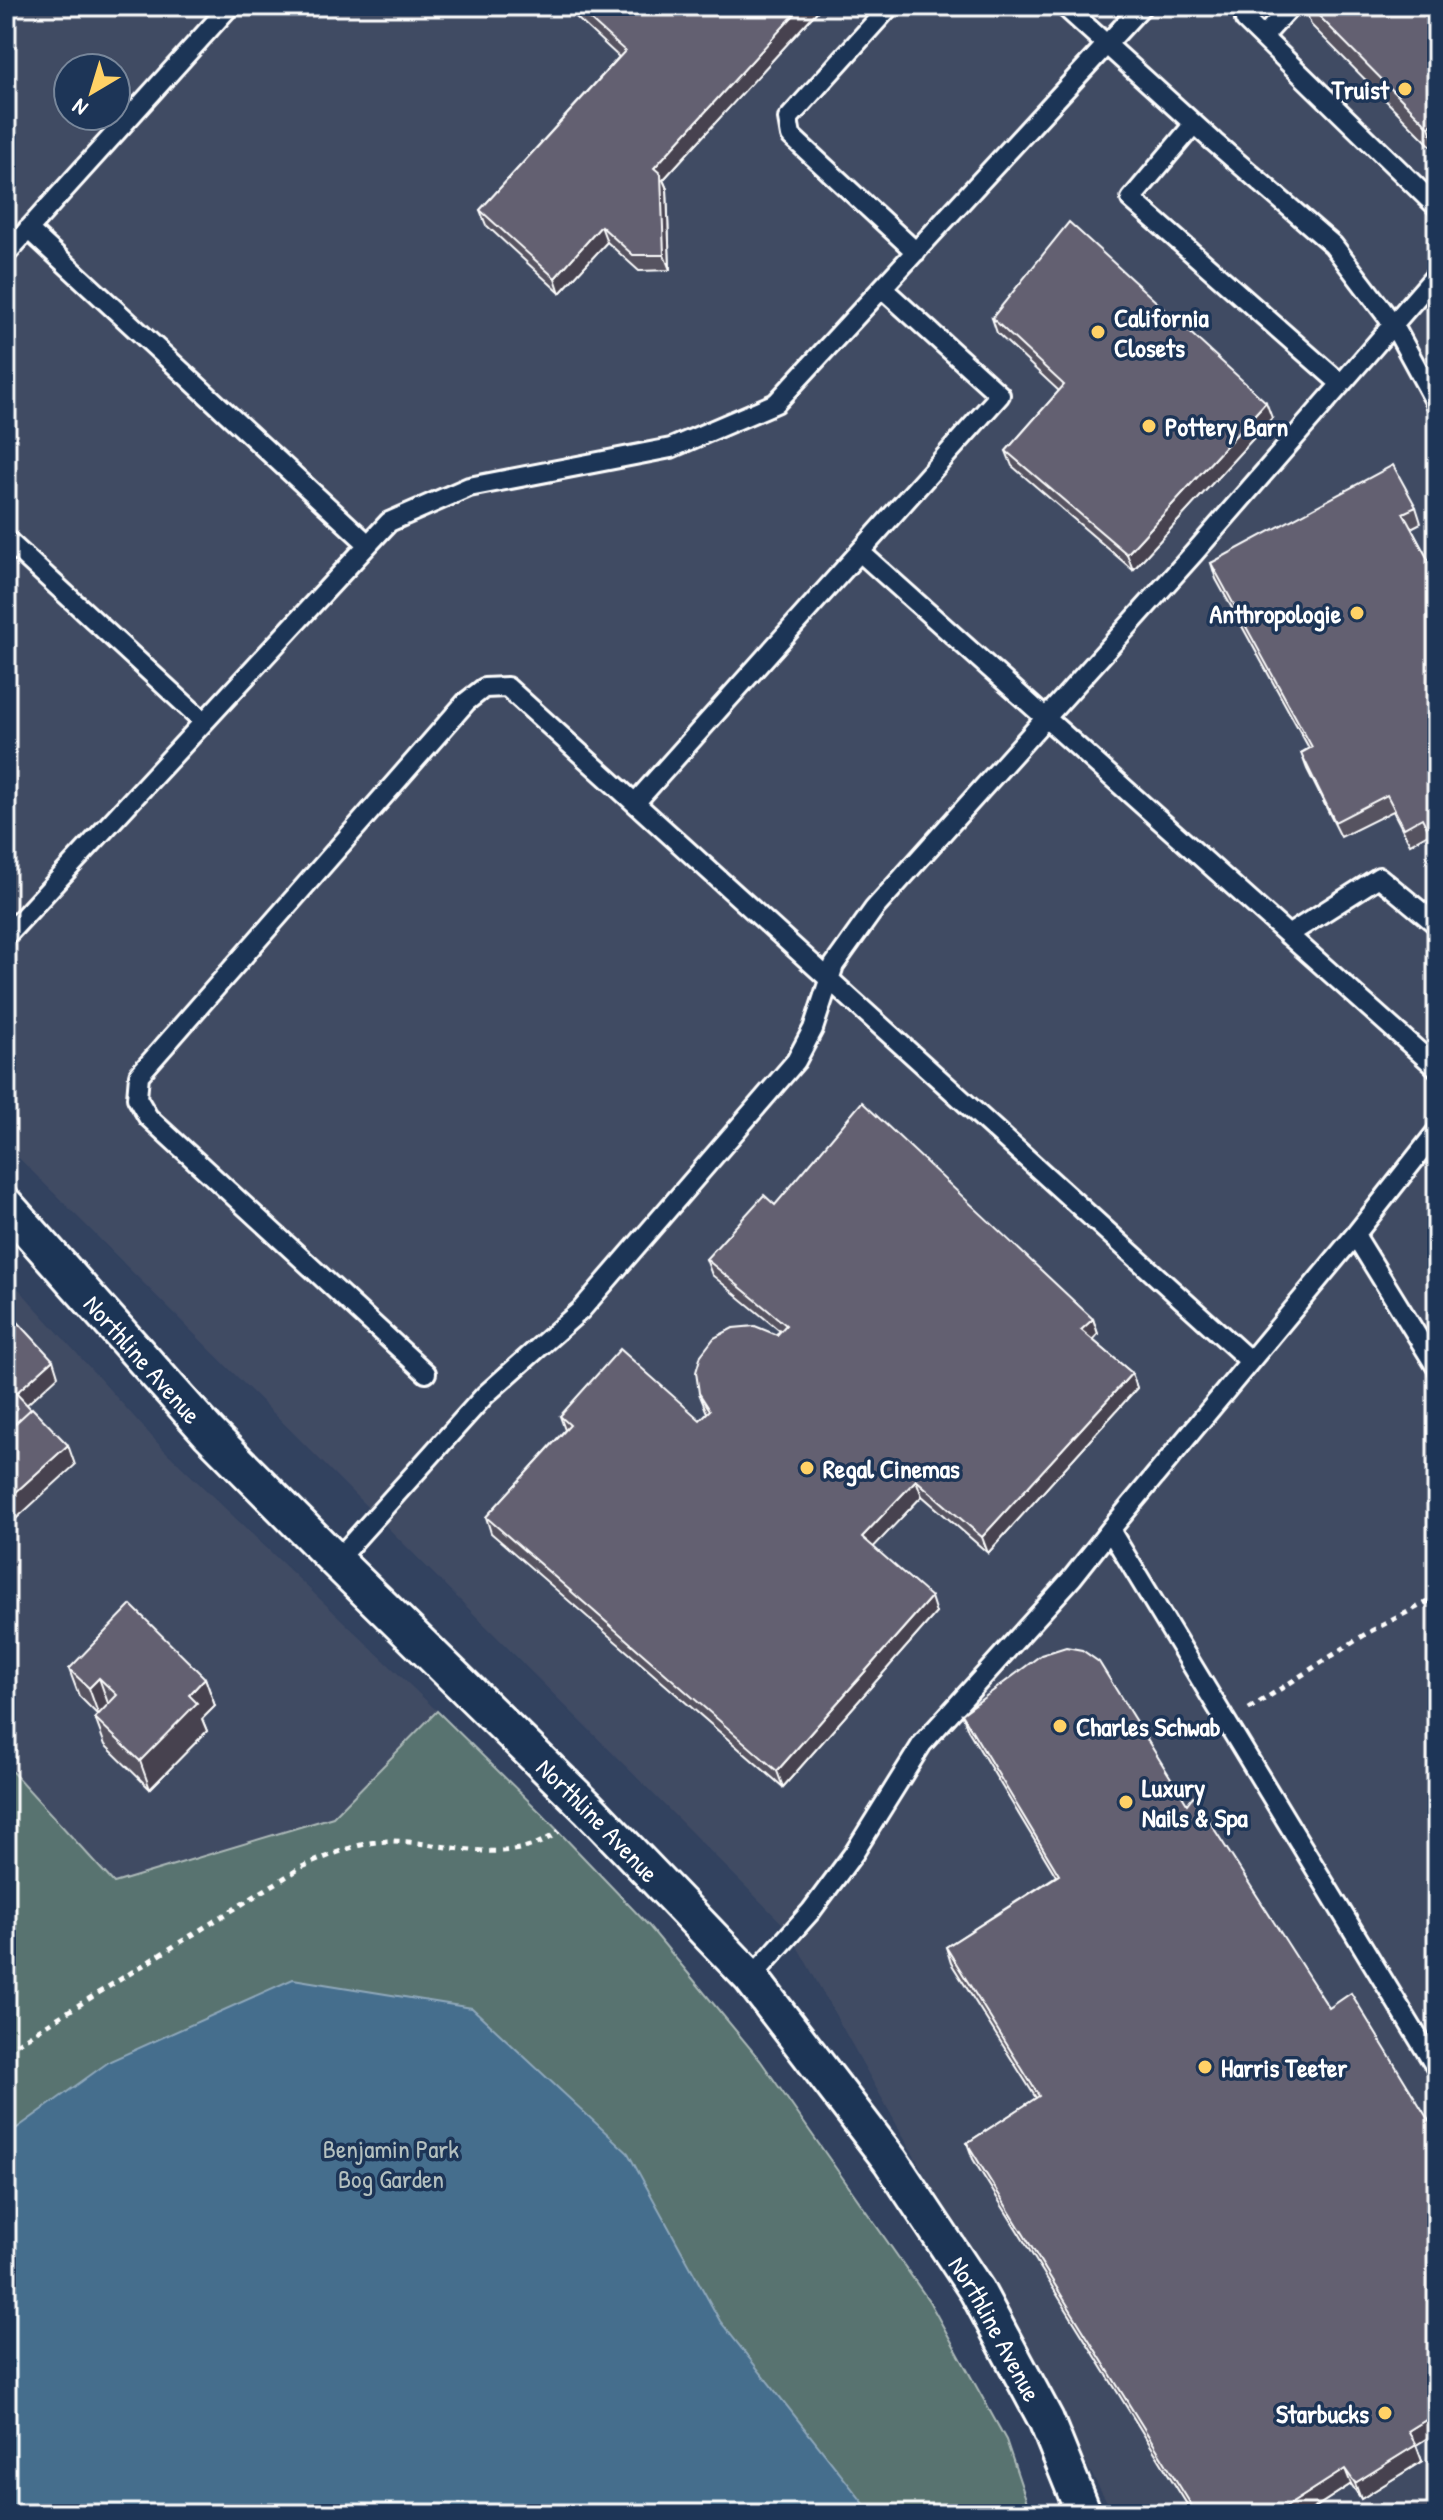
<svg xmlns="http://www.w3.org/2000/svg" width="1443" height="2520" font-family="'Patrick Hand',sans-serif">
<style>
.built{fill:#414b64;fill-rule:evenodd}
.green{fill:#587370;stroke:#acb9b8;stroke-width:2}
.water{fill:#456e8d;stroke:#8fa8bb;stroke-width:2}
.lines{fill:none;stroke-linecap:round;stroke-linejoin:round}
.lane-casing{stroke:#fff;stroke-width:24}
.street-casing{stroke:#fff;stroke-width:40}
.path{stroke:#fff;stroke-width:5;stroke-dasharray:6 6;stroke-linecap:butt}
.lane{stroke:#1d3557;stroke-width:18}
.street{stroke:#1d3557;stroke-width:34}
.wall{fill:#565361;stroke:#fff;stroke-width:2}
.shaded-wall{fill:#46434f;stroke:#fff;stroke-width:2}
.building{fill:#646071;stroke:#fff;stroke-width:2}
.poi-dot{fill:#ffd166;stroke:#1d3557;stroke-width:3}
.labels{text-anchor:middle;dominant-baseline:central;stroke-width:7;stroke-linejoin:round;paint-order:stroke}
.poi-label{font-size:26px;font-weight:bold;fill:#fff;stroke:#1d3557;text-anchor:start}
.street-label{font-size:26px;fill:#fff;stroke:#1d3557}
.park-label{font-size:26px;fill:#b4c0bf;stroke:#1d3557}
</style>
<rect width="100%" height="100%" fill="#32425f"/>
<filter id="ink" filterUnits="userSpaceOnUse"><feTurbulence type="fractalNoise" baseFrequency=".0125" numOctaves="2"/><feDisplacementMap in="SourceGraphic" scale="16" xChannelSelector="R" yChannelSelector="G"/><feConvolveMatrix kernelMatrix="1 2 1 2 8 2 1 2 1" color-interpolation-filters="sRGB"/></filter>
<g filter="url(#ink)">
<!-- built -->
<path class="built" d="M6,6H1437V2514H1114L787,1928L6,1145ZM68,68H116V116H68Z
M6,1275L163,1449L437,1711L333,1817L114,1883L6,1765Z"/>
<!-- green -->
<path class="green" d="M437,1711L542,1814L649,1926L760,2060L929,2301L1006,2440L1031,2514H6V1765L114,1883L333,1817Z"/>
<!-- water -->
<path class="water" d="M293,1979L472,2008L628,2153L720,2321L872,2514H6V2136L110,2061Z"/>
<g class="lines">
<!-- lane casing -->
<g class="lane-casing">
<path id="lane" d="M890,6L788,119L791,136L916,252
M1064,6L1214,142L1333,245L1393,324L1437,405
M1245,20L1437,207
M1263,37L1291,6
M1194,124L1131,199L1340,383
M28,229L368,544
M6,254L230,6
M6,539L204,722
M860,552L1437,1068
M635,803L1000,395L882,288
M1288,935L1379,877L1437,925
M6,936L389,522L469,487L671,448L776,403L1142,6
M1437,1131L1355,1235L1437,1368
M1355,1235L1110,1530L1437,2069
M426,1373L148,1117L137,1098L139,1075L466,702L484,688L507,687L1250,1361
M336,1561L485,1395L581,1310L796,1061L813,1029L834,965L874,909L1194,553L1437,274
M751,1978L811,1911L854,1853L922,1744L1072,1578L1110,1530"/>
</g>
<!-- street casing -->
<g class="street-casing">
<g id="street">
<path id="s1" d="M6,1205L209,1433L336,1561L588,1808L751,1978L890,2160L977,2291L1046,2420L1084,2514"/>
</g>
</g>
<!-- path -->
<path class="path" d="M1249,1709L1369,1632L1437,1597
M6,2050L302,1867C330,1855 360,1841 391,1841C447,1842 510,1869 559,1831"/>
<!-- lane -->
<use href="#lane" class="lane"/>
<!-- street -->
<use href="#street" class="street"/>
</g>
<!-- wall -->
<path class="wall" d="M564,6H822L663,180L667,189L670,270L639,271L607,242L560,293L486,225L480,210L619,57Z
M1304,6H1437V152L1311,25Z
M992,318L1272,418L1133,570L1012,466L1006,451L1059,391L997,333Z
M1416,507L1421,523L1411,528L1437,576V851L1428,834L1410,844L1393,811L1341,837L1307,769L1301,753L1309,748L1216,579L1211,563Z
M775,1205L1093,1319L1098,1334L1093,1340L1132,1373L1137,1388L988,1553L922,1496L873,1547L936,1613L783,1787L491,1533L486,1517L565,1430L560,1416L700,1420L707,1413L699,1393L780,1331L712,1275L706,1259Z
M69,1669L205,1678L215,1706L202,1719L207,1731L150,1789L105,1745L95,1718L98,1715L79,1696Z
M962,1714L1187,1804L1329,2008L1437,2134V2432L1416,2445L1422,2461L1361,2499L1351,2484L1305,2514H1193L973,2159L967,2143L1036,2098L951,1963L946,1947L1056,1876L968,1730Z"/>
<!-- shaded-wall -->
<path class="shaded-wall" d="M802,6H822L663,180L667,189L670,270L664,255L654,168Z
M1437,119V149L1429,127Z
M601,226L607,242L560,293L555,278Z
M1266,402L1272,418L1133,570L1127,554Z
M1093,1319L1098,1334L1086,1346L1081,1330Z
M53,1360L58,1376L22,1409L16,1393Z
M1132,1373L1137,1388L988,1553L982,1537Z
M68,1445L75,1465L6,1528V1501Z
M916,1480L922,1496L868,1553L862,1537Z
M931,1597L936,1613L783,1787L777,1771Z
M99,1678L109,1706L99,1716L89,1688Z
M205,1678L215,1706L202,1719L207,1731L150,1789L140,1761L189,1695Z
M1437,2413V2432L1413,2447L1408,2431Z
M1416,2445L1422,2461L1361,2499L1355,2483Z
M1345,2469L1351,2484L1305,2514H1275Z"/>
<!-- building -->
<path class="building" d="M575,6H802L654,168L661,174L664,255H633L601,226L555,278L480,210L625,51Z
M1309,6H1437V119L1429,127Z
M1069,222L1266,402L1127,554L1006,451L1064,385L992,318Z
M1393,465L1416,507L1403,513L1437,576V846L1422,818L1404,828L1387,795L1335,822L1301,753L1312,747L1211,563Z
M862,1102L1093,1319L1081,1330L1132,1373L982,1537L916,1480L862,1537L931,1597L777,1771L486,1517L570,1425L560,1416L620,1349L700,1420L710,1410L699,1393L696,1372L701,1355L714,1338L733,1328L755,1326L777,1335L786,1325L706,1259L764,1195L775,1205Z
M6,1309L53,1360L16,1393L31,1409L6,1432Z
M32,1408L68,1445L6,1501V1432Z
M131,1605L205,1678L189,1695L197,1703L140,1761L95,1718L117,1695L99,1678L89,1688L69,1669Z
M1066,1647L1082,1650L1099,1662L1187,1804L1193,1796L1329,2008L1351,1993L1437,2134V2413L1408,2431L1416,2445L1355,2483L1345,2469L1275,2514H1197L967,2143L1039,2096L946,1947L1059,1875L962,1714L1041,1655Z"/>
</g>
<!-- markers -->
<g class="poi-dot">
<circle cx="1405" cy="89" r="8"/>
<circle cx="1098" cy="332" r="8"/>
<circle cx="1149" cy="426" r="8"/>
<circle cx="1357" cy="613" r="8"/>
<circle cx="807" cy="1468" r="8"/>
<circle cx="1060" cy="1726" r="8"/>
<circle cx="1126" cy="1802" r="8"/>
<circle cx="1205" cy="2067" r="8"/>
<circle cx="1385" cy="2413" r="8"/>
</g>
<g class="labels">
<!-- poi labels -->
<g class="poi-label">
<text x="1389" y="89" text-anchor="end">Truist</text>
<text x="1114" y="317">California<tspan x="1114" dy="30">Closets</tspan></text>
<text x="1165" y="426">Pottery Barn</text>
<text x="1341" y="613" text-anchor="end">Anthropologie</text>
<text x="823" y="1468">Regal Cinemas</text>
<text x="1076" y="1726">Charles Schwab</text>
<text x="1142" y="1787">Luxury<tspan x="1142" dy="30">Nails &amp; Spa</tspan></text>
<text x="1221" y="2067">Harris Teeter</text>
<text x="1369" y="2413" text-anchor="end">Starbucks</text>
</g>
<!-- street labels -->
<g class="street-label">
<text stroke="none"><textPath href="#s1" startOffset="206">Northline Avenue</textPath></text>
<text stroke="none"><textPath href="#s1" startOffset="854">Northline Avenue</textPath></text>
<text stroke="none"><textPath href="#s1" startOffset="1502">Northline Avenue</textPath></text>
</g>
<!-- park labels -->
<g class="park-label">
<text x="391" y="2148">Benjamin Park<tspan x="391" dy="30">Bog Garden</tspan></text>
</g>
</g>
<!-- margin -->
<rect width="1443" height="2520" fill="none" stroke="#1d3557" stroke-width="32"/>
<rect x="16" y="16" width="1411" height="2488" fill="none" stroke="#fff" stroke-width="3" filter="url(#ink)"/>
<!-- north arrow -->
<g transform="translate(92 92) rotate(218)"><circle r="38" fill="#1d3557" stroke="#77869a" stroke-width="2"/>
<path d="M0-6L14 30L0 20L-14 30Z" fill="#ffd166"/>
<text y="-12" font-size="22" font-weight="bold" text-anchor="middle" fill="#ffffff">N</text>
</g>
</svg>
